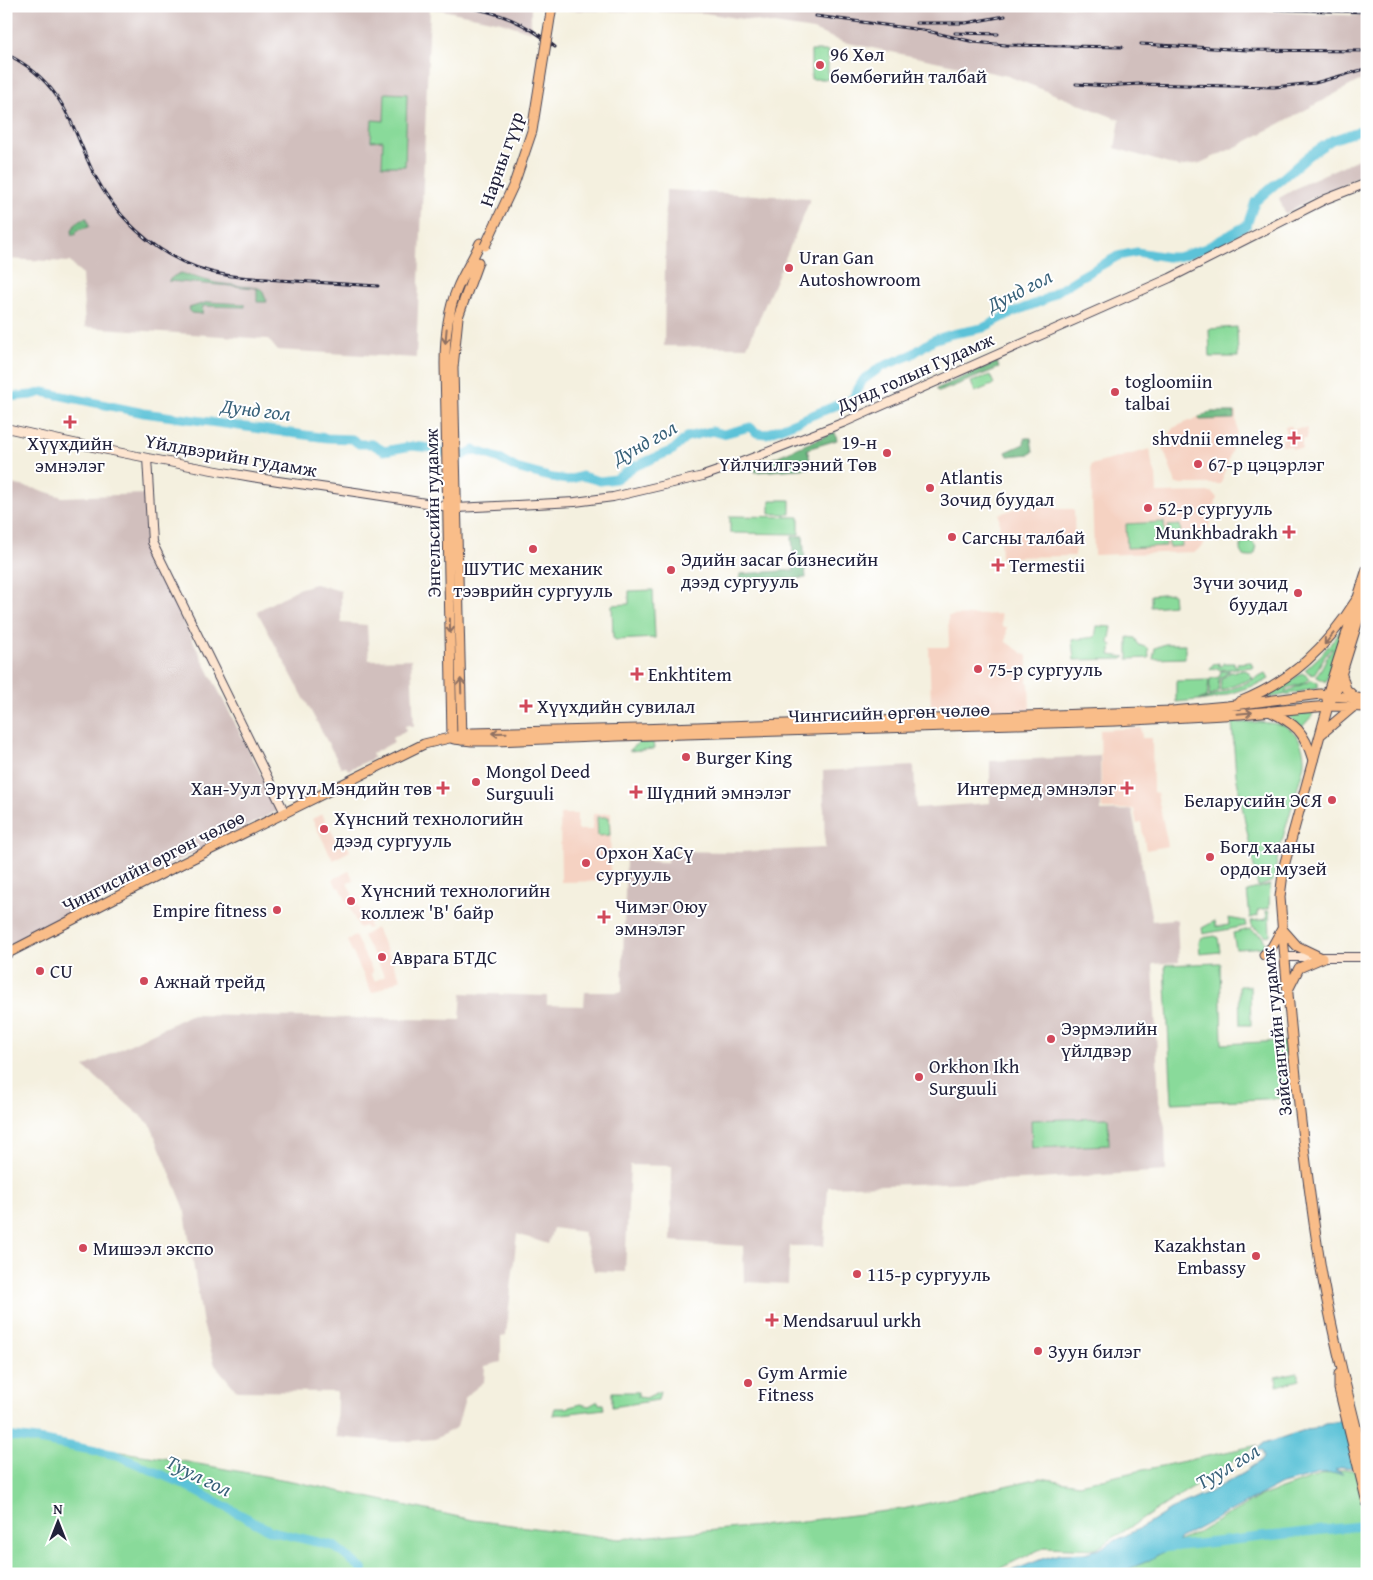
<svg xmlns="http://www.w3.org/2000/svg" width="1373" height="1580" font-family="'Gentium Book Plus',serif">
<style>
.built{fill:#f5d2c2}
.industrial{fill:#d1bfbd}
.green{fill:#89da9a;stroke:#567e6a}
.forest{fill:#6eba82;stroke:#486e5e}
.water{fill:#5bc2d8;stroke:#3e728a}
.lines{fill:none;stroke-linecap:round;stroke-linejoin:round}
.river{stroke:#5bc2d8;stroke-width:9}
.secondary-casing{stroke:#424154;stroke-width:10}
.primary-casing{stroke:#424154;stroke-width:11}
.trunk-casing{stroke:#424154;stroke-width:11}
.secondary{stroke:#fde5d0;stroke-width:8}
.primary{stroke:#f9bd89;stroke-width:9}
.trunk{stroke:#f9bd89;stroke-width:9}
.rail-casing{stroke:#22223b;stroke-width:3}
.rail{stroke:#fff;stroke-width:1;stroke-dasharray:4;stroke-linecap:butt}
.primary-bridge-casing{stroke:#424154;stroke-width:11;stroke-linecap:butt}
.primary-bridge{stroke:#f9bd89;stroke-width:9}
.oneway{stroke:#8e7062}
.poi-dot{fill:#d1495b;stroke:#fff;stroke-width:2}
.labels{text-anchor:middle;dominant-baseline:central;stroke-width:4;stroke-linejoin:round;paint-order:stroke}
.poi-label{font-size:19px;fill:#22223b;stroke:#fff;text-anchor:start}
.street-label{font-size:19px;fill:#22223b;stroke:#fff}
.water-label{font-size:20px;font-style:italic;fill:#39627a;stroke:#fff}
</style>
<rect width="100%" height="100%" fill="#fff"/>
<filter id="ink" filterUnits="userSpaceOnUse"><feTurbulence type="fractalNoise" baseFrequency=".02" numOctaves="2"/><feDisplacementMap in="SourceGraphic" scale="10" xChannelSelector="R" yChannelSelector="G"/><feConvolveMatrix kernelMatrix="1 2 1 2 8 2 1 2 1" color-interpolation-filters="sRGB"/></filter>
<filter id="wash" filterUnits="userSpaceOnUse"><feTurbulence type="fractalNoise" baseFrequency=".0096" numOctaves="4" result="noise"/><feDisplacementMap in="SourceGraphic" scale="20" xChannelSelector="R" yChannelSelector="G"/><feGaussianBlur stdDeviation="1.12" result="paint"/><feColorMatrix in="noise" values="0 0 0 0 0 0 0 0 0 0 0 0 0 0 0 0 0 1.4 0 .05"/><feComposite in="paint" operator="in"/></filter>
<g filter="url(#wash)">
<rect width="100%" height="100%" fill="#f4f0df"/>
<!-- built -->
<path class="built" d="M1210,412H1236L1237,432L1221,484H1176L1162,445L1173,428Z
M1285,426H1292V429L1307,428V439H1302V449H1292L1291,446H1282V436H1285Z
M1150,449L1152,464L1156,475L1157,493L1212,492L1217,498L1203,546L1195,552L1094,555L1091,465Z
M1046,498L1054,501L1055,509H1074L1075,556L1001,557L999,514Z
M1001,614L1002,627H1007L1006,642L1027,656V682L1029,683L1030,711H958L939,708L931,705L929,647H949L948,616Z
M1141,728L1142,738H1152L1153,792L1157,793L1168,846L1146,850L1141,823L1137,824L1134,809H1104L1102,807L1100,730Z
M611,813L610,881L561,882L560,814H577V830H592L593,814Z
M322,814L338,843L345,840L350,851L333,860L312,819Z
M349,871L354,880L347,883L363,916L369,914L373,921L368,924L370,927L367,929L365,926L359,928L340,887L337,888L333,879Z
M376,928L401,979L372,993L347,941L355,936L373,972L371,974L375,981L385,976L363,936Z"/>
<!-- industrial -->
<path class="industrial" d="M6,6H531V32L501,22L442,10L430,9L416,358L277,350L268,339L85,327L82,275L70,262L6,259Z
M546,6H1001L1258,10L1295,13L1367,16V79L1357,82L1240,145L1200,163L1179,167L1115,148L1120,120L1008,76L843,42L813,30L705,13L562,10L559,7Z
M1367,155V173L1314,197L1285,214L1279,198L1309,181Z
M666,190L811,198L747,347L664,346Z
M6,483L37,489L62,497L145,494L146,548L279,810L6,947Z
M315,584L341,591V623L367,625L369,660L411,659L414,727L409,725L405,726L406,731L392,738L394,742L372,754L374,758L348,770L346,766L341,767L257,611L298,589Z
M1100,756L1101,811L1132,810L1152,921L1174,919L1177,920L1179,962L1153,964L1159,1101L1165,1127L1166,1171L1024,1180L828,1187L824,1246H790L788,1284L744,1282L743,1246L671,1241L672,1166L630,1165L625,1272L594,1271L583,1232L553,1228L548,1244L517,1234L506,1335L501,1336V1362L485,1366L484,1382L466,1396L457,1427L435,1439L396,1442L336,1437L337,1392L237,1391L215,1365L203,1324L184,1207L150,1124L84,1067L190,1015L460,1020L462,993L547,996V1005L584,1006L585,992H622L626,860L667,862L669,851L739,852L825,848L823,771L914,766L916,808L990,803V761Z"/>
<!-- green -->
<path class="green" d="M811,51H828V79H811Z
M385,93L407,94L405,166H382L383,140L371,141L372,120L384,121Z
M1237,327L1238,357H1210L1209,329Z
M990,375L994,384L975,392L971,382Z
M770,500H790V514H770Z
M730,516L799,517V534L730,533Z
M1164,522L1166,546L1127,548L1126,524Z
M1180,525L1182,546L1169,547L1168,526Z
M1240 549a8 8 0 1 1 16 0a8 8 0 1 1-16 0Z
M653,590L655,638L616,640L613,638L612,605L629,604V591Z
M1173,593L1174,605L1151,607V595Z
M1097,626L1112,627L1109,643L1112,646L1110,655L1125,657L1123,659L1074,660L1072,640L1095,637Z
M1342,629L1343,630L1326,682L1316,677V675C1323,669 1325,658 1332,650V648C1324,654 1320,667 1313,675L1305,670L1321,655Z
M1128,637L1135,638L1139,645L1148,648L1149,658L1128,659Z
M1165,644H1185V658L1153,659L1155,648Z
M1251,662L1253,667L1220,670L1217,668L1211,670L1210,669L1213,664L1219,663V666H1222L1223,663H1234V666H1237L1238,663Z
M1246,670L1253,678L1220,691L1221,679L1231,672Z
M1221,671H1230L1219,679L1218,692L1209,696L1210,679L1219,677Z
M1265,673L1269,679L1264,682L1217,698L1199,701L1242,685Z
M1302,673L1310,678L1302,684L1287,688L1285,692L1312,680L1318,683V688L1269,698L1270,695Z
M1209,680L1207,697L1198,700L1176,702V681Z
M1313,712L1312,716L1302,727L1287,715Z
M1259,722C1267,723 1275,723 1283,725C1300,732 1307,753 1303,769L1279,851L1273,881L1258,887L1236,775L1232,723Z
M639,742H653L654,749L629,751Z
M597,817H609L610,835L598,836Z
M1270,885L1269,908L1258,910V916L1250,918L1247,891Z
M1266,911H1269L1270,935L1266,936L1252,926L1251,921L1267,919Z
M1228,918L1245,921L1246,926L1203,934L1202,928L1215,921L1216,927L1229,925Z
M1250,929L1263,937L1266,947L1236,949L1233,933Z
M1215,936L1218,938L1220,952L1200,954L1199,942L1202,938Z
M1220,963L1222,1044L1284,1041L1287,1098L1172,1103L1165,965Z
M1239,986H1250L1251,1025H1240Z
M1108,1118L1109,1145L1032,1148L1031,1120Z
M1297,1372L1300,1380L1277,1386L1276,1377Z
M660,1391L658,1400L612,1407V1392H638V1397L646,1398Z
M598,1401L599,1404H603L604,1409L553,1415L555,1408H566L580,1404L589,1406Z
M6,1435L176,1460L297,1482L473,1520L619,1539L770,1525L903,1509L1040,1478L1079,1484L1258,1445L1096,1549L1045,1547L988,1574H6Z
M1345,1469L1367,1472V1574H1108L1199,1532L1259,1497L1309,1479Z"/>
<!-- forest -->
<path class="forest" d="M87,218L89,227L78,230L75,235H71C73,226 77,219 87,218Z
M181,273L215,283L258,288L262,290L267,302H257V288L168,281L174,276Z
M208,302L245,304V307L203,306L202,314L191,313L189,308Z
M997,362L999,368L939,392L936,389Z
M1210,412H1234V419L1200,420L1198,418Z
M835,432L837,440L807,449L812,468L755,472L757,465Z
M1025,438H1031L1033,452L1030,454L1008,456L1006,452L1024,444Z
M792,536H803L806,578L739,581L740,574L794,570Z"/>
<!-- water -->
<path class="water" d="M1347,1420L1357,1460L1349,1461L1358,1463L1359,1468L1342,1467L1335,1470L1343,1473L1319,1474L1279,1485L1188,1534L1180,1538L1176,1544L1148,1561L1116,1574H1004L1042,1559L1060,1554L1084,1553L1099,1549L1148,1524L1170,1510L1206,1494L1244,1473C1249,1467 1257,1464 1264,1458L1262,1451L1256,1450L1263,1444L1305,1430L1314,1429L1326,1424Z"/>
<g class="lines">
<!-- river -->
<path class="river" d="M6,397L32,395L43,392L144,413L327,438L352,439L359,444H372L384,451L412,446L431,448L458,458L474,450L498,458L516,468L553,478L568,480L582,476L600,481L616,479L633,467L673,450L687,437L712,431L723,434L750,427L757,433L766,434L852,399L863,380L881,367L911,355L933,340L952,334L983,328L1009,314L1042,301L1080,277L1118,256L1137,252L1167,257H1178L1206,248L1247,225L1255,202L1308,156L1332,140L1367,128
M6,1436L44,1441L117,1455L185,1485L271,1531L334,1546L363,1570L364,1574
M1161,1548L1359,1526L1367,1527"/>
</g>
</g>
<g filter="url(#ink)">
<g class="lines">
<!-- secondary casing -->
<g class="secondary-casing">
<path id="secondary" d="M6,428C88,447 170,463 252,477C317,487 383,495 448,507
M147,458L152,542L285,813
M456,508L575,502L613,497L703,476L729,467L845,422L1170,278L1326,199L1367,183
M1285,957H1367"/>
</g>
<!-- primary casing -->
<g class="primary-casing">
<path id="primary" d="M1334,696L1367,699
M1367,707L1328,706L1284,866L1280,897C1289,1015 1300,1133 1318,1250C1329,1324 1349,1398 1367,1471
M1320,735L1353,707
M452,738L445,364C445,338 447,313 457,289C463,274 473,259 480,243
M462,740L453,368L458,317L478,262
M1264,955L1272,947L1282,929L1297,946L1322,958
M1289,988L1299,968L1322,958
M1339,1374V1389L1367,1503"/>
</g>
<!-- trunk casing -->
<g class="trunk-casing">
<path id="trunk" d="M1342,675L1346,689L1357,699
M1327,700V695L1367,569
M1331,700L1337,688L1367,592
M1239,702C1292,681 1327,647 1357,599
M1269,711C1296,724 1304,731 1313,760
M454,739L472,741H495L618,736L1116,721L1241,714L1328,706
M6,954L167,871L424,744L462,735L472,733L638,729L1172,711L1227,706L1320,694L1334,696"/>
</g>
<!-- secondary -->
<use href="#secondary" class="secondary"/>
<!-- primary -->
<use href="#primary" class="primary"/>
<!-- trunk -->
<use href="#trunk" class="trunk"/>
<!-- rail casing -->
<g class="rail-casing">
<path id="rail" d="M460,6C499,12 525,22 555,47
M1148,6L1367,12
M816,16L930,31
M916,23H966L1005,16
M923,30L974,42L1006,45L1122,47
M955,33L998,34
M1141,44L1248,50L1367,51
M6,54C55,77 68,113 87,159C110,213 154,257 211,272C233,278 257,278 279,280C312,282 345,284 378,286
M1076,84L1110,86
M1103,86L1139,84L1274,87L1315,83L1365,69"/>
</g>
<!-- rail -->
<use href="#rail" class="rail"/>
<!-- primary-bridge casing -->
<g class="primary-bridge-casing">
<path id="primary-bridge" d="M485,246L514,184L532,131L552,6"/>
</g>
<!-- primary-bridge -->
<use href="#primary-bridge" class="primary-bridge"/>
</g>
<!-- one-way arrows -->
<defs><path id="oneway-shaft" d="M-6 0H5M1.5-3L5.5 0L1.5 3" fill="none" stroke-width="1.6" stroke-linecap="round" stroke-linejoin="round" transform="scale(1.25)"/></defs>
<g class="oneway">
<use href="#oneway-shaft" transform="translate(446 336) rotate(95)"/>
<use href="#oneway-shaft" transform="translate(450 626) rotate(89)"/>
<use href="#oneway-shaft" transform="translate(1329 639) rotate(129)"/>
<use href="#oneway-shaft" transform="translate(461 686) rotate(-92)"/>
<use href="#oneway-shaft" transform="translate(1245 713) rotate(-5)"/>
<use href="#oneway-shaft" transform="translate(499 733) rotate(179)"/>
</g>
</g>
<!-- markers -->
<g class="poi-dot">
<circle cx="820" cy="65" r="5"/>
<circle cx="789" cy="268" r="5"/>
<circle cx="1115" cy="392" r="5"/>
<path d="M67.5 414.5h5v5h5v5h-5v5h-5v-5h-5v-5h5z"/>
<path d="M1291.5 430.5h5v5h5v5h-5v5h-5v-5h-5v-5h5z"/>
<circle cx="887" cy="453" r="5"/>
<circle cx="1198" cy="464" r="5"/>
<circle cx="930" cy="488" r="5"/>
<circle cx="1148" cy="508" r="5"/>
<path d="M1286.5 524.5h5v5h5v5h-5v5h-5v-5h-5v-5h5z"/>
<circle cx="952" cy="537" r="5"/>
<circle cx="533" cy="549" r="5"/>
<path d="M995.5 557.5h5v5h5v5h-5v5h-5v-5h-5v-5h5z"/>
<circle cx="671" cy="570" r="5"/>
<circle cx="1298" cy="593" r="5"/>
<circle cx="978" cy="669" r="5"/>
<path d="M634.5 666.5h5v5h5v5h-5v5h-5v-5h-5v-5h5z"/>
<path d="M523.5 698.5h5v5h5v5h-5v5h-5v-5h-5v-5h5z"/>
<circle cx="686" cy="757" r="5"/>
<circle cx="476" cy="782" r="5"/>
<path d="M440.5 780.5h5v5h5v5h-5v5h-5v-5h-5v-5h5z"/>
<path d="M1124.5 780.5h5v5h5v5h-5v5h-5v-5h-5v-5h5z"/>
<path d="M633.5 784.5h5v5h5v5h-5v5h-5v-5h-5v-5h5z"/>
<circle cx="1332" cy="800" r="5"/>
<circle cx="324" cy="829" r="5"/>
<circle cx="1210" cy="857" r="5"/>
<circle cx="586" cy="863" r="5"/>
<circle cx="351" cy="901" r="5"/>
<circle cx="277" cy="910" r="5"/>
<path d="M601.5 909.5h5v5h5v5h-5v5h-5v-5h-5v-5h5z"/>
<circle cx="382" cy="957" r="5"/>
<circle cx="40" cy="971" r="5"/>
<circle cx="144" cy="981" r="5"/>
<circle cx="1051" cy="1039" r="5"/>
<circle cx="919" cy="1077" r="5"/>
<circle cx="83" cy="1248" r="5"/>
<circle cx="1256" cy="1256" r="5"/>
<circle cx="857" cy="1274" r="5"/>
<path d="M769.5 1312.5h5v5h5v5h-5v5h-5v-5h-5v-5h5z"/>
<circle cx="1038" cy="1351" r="5"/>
<circle cx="748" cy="1383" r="5"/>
</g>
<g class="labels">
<!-- poi labels -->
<g class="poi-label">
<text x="830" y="54">96 Хөл<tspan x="830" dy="22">бөмбөгийн талбай</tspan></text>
<text x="799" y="257">Uran Gan<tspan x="799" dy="22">Autoshowroom</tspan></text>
<text x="1125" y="381">togloomiin<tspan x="1125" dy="22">talbai</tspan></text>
<text x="1283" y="438" text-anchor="end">shvdnii emneleg</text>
<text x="877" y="442" text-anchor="end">19-н<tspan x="877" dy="22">Үйлчилгээний Төв</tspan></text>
<text x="70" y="443" text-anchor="middle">Хүүхдийн<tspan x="70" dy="22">эмнэлэг</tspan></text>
<text x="1208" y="464">67-р цэцэрлэг</text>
<text x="940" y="477">Atlantis<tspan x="940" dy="22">Зочид буудал</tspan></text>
<text x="1158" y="508">52-р сургууль</text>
<text x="1278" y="532" text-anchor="end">Munkhbadrakh</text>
<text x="962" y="537">Сагсны талбай</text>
<text x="681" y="559">Эдийн засаг бизнесийн<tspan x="681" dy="22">дээд сургууль</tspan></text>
<text x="1009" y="565">Termestii</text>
<text x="533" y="568" text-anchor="middle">ШУТИС механик<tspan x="533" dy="22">тээврийн сургууль</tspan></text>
<text x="1288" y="582" text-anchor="end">Зүчи зочид<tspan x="1288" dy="22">буудал</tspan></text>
<text x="988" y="669">75-р сургууль</text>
<text x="648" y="674">Enkhtitem</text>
<text x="537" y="706">Хүүхдийн сувилал</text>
<text x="696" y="757">Burger King</text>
<text x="486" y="771">Mongol Deed<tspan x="486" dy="22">Surguuli</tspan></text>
<text x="432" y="788" text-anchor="end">Хан-Уул Эрүүл Мэндийн төв</text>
<text x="1116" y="788" text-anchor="end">Интермед эмнэлэг</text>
<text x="647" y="792">Шүдний эмнэлэг</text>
<text x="1322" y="800" text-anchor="end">Беларусийн ЭСЯ</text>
<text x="334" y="818">Хүнсний технологийн<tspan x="334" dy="22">дээд сургууль</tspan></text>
<text x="1220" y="846">Богд хааны<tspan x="1220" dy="22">ордон музей</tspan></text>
<text x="596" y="852">Орхон ХаСү<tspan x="596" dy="22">сургууль</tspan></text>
<text x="361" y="890">Хүнсний технологийн<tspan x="361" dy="22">коллеж 'B' байр</tspan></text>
<text x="615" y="906">Чимэг Оюу<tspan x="615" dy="22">эмнэлэг</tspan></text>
<text x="267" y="910" text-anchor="end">Empire fitness</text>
<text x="392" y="957">Аврага БТДС</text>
<text x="50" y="971">CU</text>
<text x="154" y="981">Ажнай трейд</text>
<text x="1061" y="1028">Ээрмэлийн<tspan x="1061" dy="22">үйлдвэр</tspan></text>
<text x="929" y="1066">Orkhon Ikh<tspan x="929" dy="22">Surguuli</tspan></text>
<text x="1246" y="1245" text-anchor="end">Kazakhstan<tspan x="1246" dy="22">Embassy</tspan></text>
<text x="93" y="1248">Мишээл экспо</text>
<text x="867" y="1274">115-р сургууль</text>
<text x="783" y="1320">Mendsaruul urkh</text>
<text x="1048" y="1351">Зуун билэг</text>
<text x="758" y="1372">Gym Armie<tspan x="758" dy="22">Fitness</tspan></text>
</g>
<!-- street labels -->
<g class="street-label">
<text transform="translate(501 159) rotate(-71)">Нарны гүүр</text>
<text transform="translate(915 372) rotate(-24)">Дунд голын Гудамж</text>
<text transform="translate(231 455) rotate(10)">Yйлдвэрийн гудамж</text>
<text transform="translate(432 513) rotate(-91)">Энгельсийн гудамж</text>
<text transform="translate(889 712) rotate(-2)">Чингисийн өргөн чөлөө</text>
<text transform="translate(153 861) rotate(-27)">Чингисийн өргөн чөлөө</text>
<text transform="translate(1276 1032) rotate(-96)">Зайсангийн гудамж</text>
</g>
<!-- water labels -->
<g class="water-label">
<text transform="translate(1019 290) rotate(-27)">Дунд гол</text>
<text transform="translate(256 409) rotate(7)">Дунд гол</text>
<text transform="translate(644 442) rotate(-29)">Дунд гол</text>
<text transform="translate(1227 1466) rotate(-31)">Туул гол</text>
<text transform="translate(199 1475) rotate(26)">Туул гол</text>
</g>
</g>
<!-- margin -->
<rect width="1373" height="1580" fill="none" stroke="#fff" stroke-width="25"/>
<!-- north arrow -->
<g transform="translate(58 1522)" stroke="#ffffff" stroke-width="4" paint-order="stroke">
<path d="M0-4L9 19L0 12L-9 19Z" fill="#22223b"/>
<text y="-8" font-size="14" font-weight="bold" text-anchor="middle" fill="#22223b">N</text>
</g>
</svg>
